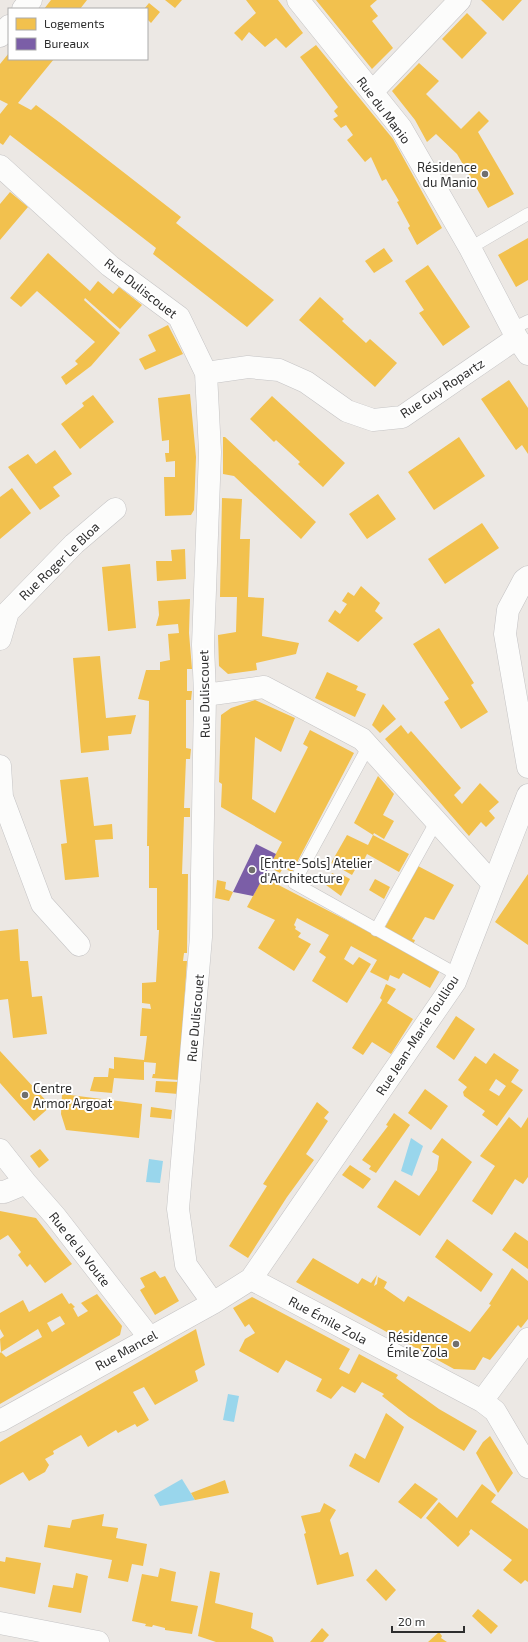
<svg xmlns="http://www.w3.org/2000/svg" width="528" height="1642" font-family="'Exo 2',sans-serif">
<style>
.water{fill:#99d6ec}
.homes{fill:#f2c14e;fill-rule:evenodd}
.offices{fill:#7b5ea7}
.lines{fill:none;stroke-linecap:round;stroke-linejoin:round}
.lane-casing{stroke:#c5c4c5;stroke-width:13}
.street-casing{stroke:#c5c4c5;stroke-width:23}
.lane{stroke:#fcfcfb;stroke-width:12}
.street{stroke:#fcfcfb;stroke-width:22}
.poi-dot{fill:#706f6e;stroke:#fff;stroke-width:1.5}
.labels{text-anchor:middle;dominant-baseline:central;stroke-width:4;stroke-linejoin:round;paint-order:stroke}
.street-label{font-size:13px;fill:#2e2e2e;stroke:#fff}
.poi-label{font-size:13px;fill:#2e2e2e;stroke:#fff;text-anchor:end}
</style>
<rect width="100%" height="100%" fill="#ece8e4"/>
<!-- water -->
<path class="water" d="M411,1138L423,1146L412,1176L401,1171Z
M149,1159L163,1161L160,1183L146,1182Z
M228,1394L239,1396L234,1422L223,1420Z
M182,1479L195,1500L160,1506L154,1495Z"/>
<!-- homes -->
<path class="homes" d="M51,0H87L80,9H44Z
M165,0H182L175,8Z
M246,0H278L303,33L286,48L276,38L265,47L249,32L242,41L234,33L256,13Z
M316,0H377L370,6L378,16L372,21L393,48L372,69Z
M481,0H522L503,21Z
M149,3L160,12L151,23L147,19V9H144Z
M467,13L487,33L462,59L442,39Z
M316,45L393,139L442,228L417,245L408,228L410,226L397,202L399,201L386,179L382,181L371,157L365,162L347,140L353,135L346,125L341,128L333,119L338,116L334,111L338,107L300,57Z
M9,53V59H54L18,103L31,110L36,105L59,122L181,217L176,223L274,300L247,327L153,254L156,248L10,135L3,145L0,143V114L8,104L0,100V64Z
M419,63L439,81L426,94L461,129L479,111L489,121L478,132L514,194L488,208L457,154L436,134L427,142L415,120L392,91Z
M10,192L28,207L0,240V204Z
M528,238V280L516,287L498,255Z
M384,248L393,261L374,273L365,261Z
M48,253L90,291L98,281L113,294L119,287L142,305L120,329L85,298L84,300L120,333L91,366L66,385L61,377L78,364L75,361L95,342L37,291L21,307L10,298Z
M428,265L470,327L443,346L419,313L424,310L405,281Z
M320,297L344,319L342,321L366,343L370,339L397,363L375,387L299,320Z
M168,325L183,354L145,370L139,359L156,351L148,335Z
M509,380L528,408V454L522,445L516,450L481,399Z
M190,394L196,457L194,510L191,515L165,516L164,477H175V461L166,462L165,453H169V440L162,441L158,398Z
M93,395L114,422L80,449L61,424L84,406L82,403Z
M272,396L345,463L323,487L298,464L300,462L276,440L274,442L250,419Z
M223,437H225L316,522L301,539L234,476L223,474Z
M459,437L485,476L434,510L408,472Z
M55,450L72,474L53,487L60,496L40,510L8,467L28,454L36,464Z
M12,488L31,513L0,539V497Z
M378,494L396,519L367,539L349,514Z
M222,498L242,499L240,539H250L248,597L264,598L262,636L299,643L296,654L256,663L257,670L228,674L219,666L218,635L236,632L237,597H220Z
M482,523L499,548L445,584L428,559Z
M185,549L186,579L157,581L156,561H172L171,550Z
M130,564L136,628L108,631L102,567Z
M361,586L380,603L375,611L383,618L358,642L328,621L335,610L340,614L347,604L342,601L348,592L354,596Z
M190,599L189,633L192,669H187V691H192L191,700H186V748L191,749L190,759H186L184,808H190V817H184L182,874H188L187,953H184L183,961H187L179,1080L152,1078L153,1074H155L156,1063L144,1062V1080L114,1078L112,1093L90,1091L94,1077H108L109,1068L114,1069V1057L144,1060L147,1036H140L142,1008L151,1009L150,1004L142,1003V983L156,982L159,930H157V888H149V846H147L149,701L138,699L146,670H160V662L170,660L168,634L179,633L178,624L156,626L159,615L158,601Z
M439,628L474,683L471,685L488,712L461,729L444,702L449,699L413,644Z
M100,656L106,718L136,715L131,734L108,736L109,750L81,753L73,658Z
M327,672L358,686L356,690L366,694L355,717L315,698Z
M255,700L295,718L281,752L255,737L252,799L275,813L308,747L303,744L310,730L354,753L292,872L283,868L280,873L269,867L282,842L221,807L222,784L219,782L221,715L231,708Z
M383,704L396,719L380,733L372,725Z
M401,725L408,734L411,731L461,788L454,795L462,804L480,783L499,802L489,811L495,818L486,827L481,822L469,836L385,739Z
M378,776L394,794L383,815L394,821L384,839L374,833L373,835L409,854L399,872L367,854L359,870L356,868L352,875L331,863L347,835L368,845L373,835L354,823Z
M88,777L94,826L112,824L113,839L95,840L99,877L65,880L61,844L67,843L60,780Z
M418,866L454,885L434,920L425,917L412,939L415,940L413,945L383,931Z
M332,873L340,877L341,874L350,879L341,896L326,885Z
M528,874V945L495,922Z
M263,877L441,969L430,988L403,973L399,979L390,975L388,981L370,972L377,960L351,946L344,959L353,965L359,957L371,964L347,1003L312,981L326,957L319,952L329,935L297,918L294,925L296,927L295,929L301,933L298,937L311,944L294,971L258,948L275,920L247,907Z
M375,879L390,887L384,899L369,890Z
M217,880L226,882L225,889L233,892L229,901L215,898Z
M18,929L20,961H28L32,997L42,996L47,1034L13,1038L8,999L0,1000V931Z
M386,984L396,989L387,1003L413,1019L391,1054L372,1042L363,1055L352,1048L382,1000L380,998Z
M456,1016L475,1029L454,1060L436,1047Z
M0,1051L51,1106L34,1121L0,1083Z
M494,1053L519,1070L511,1082L523,1090L497,1126L482,1115L485,1111L464,1096L463,1092L467,1087L458,1080L475,1056L486,1064ZM496,1079L506,1086L499,1096L489,1090Z
M156,1081L179,1082L178,1094L155,1092Z
M425,1089L448,1106L431,1130L408,1113Z
M62,1094L142,1104L139,1138L66,1130L61,1114Z
M317,1102L329,1112L324,1118L328,1121L306,1154L314,1160L287,1197L248,1258L229,1246L267,1186L263,1184Z
M151,1107L172,1110L171,1119L150,1117Z
M394,1113L410,1125L376,1173L369,1169L371,1166L362,1160L388,1126L386,1125Z
M509,1117L521,1128L528,1117V1177L523,1184L515,1179L492,1215L472,1201L495,1166L480,1156Z
M442,1138L472,1162L420,1236L377,1207L395,1180L419,1196L437,1170L439,1156L432,1152Z
M40,1149L49,1160L39,1168L30,1156Z
M350,1165L371,1179L363,1189L342,1175Z
M0,1211L36,1218L72,1264L45,1283L30,1264L27,1267L18,1255L21,1252L8,1235L0,1240Z
M515,1232L528,1241V1269L502,1250Z
M447,1239L493,1274L481,1292L435,1257Z
M313,1258L358,1284L362,1278L371,1283L377,1275L374,1286L377,1284L378,1277L387,1282L384,1288L404,1302L408,1296L470,1332L491,1305L489,1304L512,1268L528,1281V1319L521,1328L518,1325L490,1360L483,1357L475,1370L454,1369L296,1282Z
M155,1271L160,1278L165,1276L179,1301L155,1315L140,1290L145,1287L140,1278Z
M62,1293L69,1304L71,1303L75,1307L73,1308L78,1317L88,1311L81,1303L97,1294L122,1326L120,1335L0,1404V1353L1,1352L0,1339L4,1336L0,1329V1313L23,1300L29,1312ZM60,1316L65,1324L52,1332L47,1323ZM38,1329L42,1337L6,1357L1,1352Z
M252,1297L350,1349L339,1369L349,1374L359,1354L398,1375L396,1378L439,1409L477,1431L464,1451L409,1417L382,1396L384,1394L362,1382L355,1393L342,1386L331,1399L316,1391L322,1379L286,1360L278,1373L239,1351L245,1339L255,1333L249,1324L245,1327L233,1308Z
M196,1329L205,1365L195,1371L198,1381L155,1405L144,1387L133,1392L149,1420L137,1427L135,1424L118,1433L116,1430L88,1447L81,1435L53,1451L54,1454L45,1459L49,1465L45,1472L29,1481L23,1472L0,1485V1442Z
M386,1413L404,1427L379,1483L349,1466L355,1453L365,1459Z
M490,1436L513,1473L498,1493L476,1453L483,1442Z
M225,1480L229,1493L195,1500L191,1493Z
M415,1483L438,1499L421,1519L398,1502Z
M482,1484L496,1495L491,1502L528,1529V1582L525,1580L521,1584L503,1570L512,1560L471,1529L469,1532L470,1534L458,1547L426,1518L439,1502L457,1518Z
M324,1503L336,1510L330,1520L340,1555L348,1552L354,1576L317,1585L304,1534L306,1533L301,1516L320,1512Z
M104,1514L102,1526L118,1528L116,1538L147,1544L143,1566L132,1564L128,1582L108,1578L112,1560L44,1547L48,1525L70,1528L72,1520Z
M6,1557L41,1563L35,1594L0,1587V1561L5,1562Z
M160,1568L176,1572L171,1601L198,1606L192,1634L165,1630V1628L153,1625L152,1627L145,1626L146,1624L132,1621L142,1574L158,1577Z
M376,1569L396,1590L386,1601L366,1580Z
M210,1571L220,1573L215,1603L253,1613L251,1628L272,1637L274,1642H216L198,1636Z
M76,1573L88,1576L81,1613L48,1607L53,1585L73,1588Z
M478,1609L498,1626L491,1634L472,1616Z
M322,1628L329,1635L323,1642H310Z
M439,1632L442,1636L441,1638L447,1642H428Z"/>
<!-- offices -->
<path class="offices" d="M256,844L276,854L253,896L233,892Z"/>
<g class="lines">
<!-- lane casing -->
<g class="lane-casing">
<path id="lane" d="M470,248L528,214
M512,329L528,321
M368,747L294,883L458,975
M376,930L436,822"/>
</g>
<!-- street casing -->
<g class="street-casing">
<path id="street" d="M298,0L401,128L470,248L517,338L528,354
M23,9L31,0
M0,36L9,26
M372,92L460,0
M0,166L110,266L179,317L206,373L210,452L203,645L205,695L201,937L178,1209L186,1265L213,1303
M206,373L248,367L279,370L306,382L347,411L373,420L402,417L517,338
M528,577L524,580L508,610L505,634L528,767
M0,639L8,612L74,544L115,509
M205,695L264,687L362,739L493,884
M0,766L2,797L42,904L79,945
M0,1150L26,1183
M0,1192H4L26,1183L55,1216L149,1337
M251,1279L482,1401L495,1411L528,1467
M482,1401L528,1339
M0,1421L213,1303L251,1279L455,982L528,795
M0,1623L98,1642"/>
</g>
<!-- lane -->
<use href="#lane" class="lane"/>
<!-- street -->
<use href="#street" class="street"/>
</g>
<!-- markers -->
<g class="poi-dot">
<circle cx="485" cy="174" r="4"/>
<circle cx="252" cy="870" r="4"/>
<circle cx="25" cy="1095" r="4"/>
<circle cx="456" cy="1344" r="4"/>
</g>
<g class="labels">
<!-- street labels -->
<g class="street-label">
<text transform="translate(384 110) rotate(53)">Rue du Manio</text>
<text transform="translate(141 288) rotate(38)">Rue Duliscouet</text>
<text transform="translate(442 388) rotate(-33)">Rue Guy Ropartz</text>
<text transform="translate(59 561) rotate(-44)">Rue Roger Le Bloa</text>
<text transform="translate(204 694) rotate(-91)">Rue Duliscouet</text>
<text transform="translate(195 1018) rotate(-85)">Rue Duliscouet</text>
<text transform="translate(417 1035) rotate(-57)">Rue Jean-Marie Toulliou</text>
<text transform="translate(80 1249) rotate(52)">Rue de la Voute</text>
<text transform="translate(328 1320) rotate(28)">Rue Émile Zola</text>
<text transform="translate(126 1350) rotate(-29)">Rue Mancel</text>
</g>
<!-- poi labels -->
<g class="poi-label">
<text x="477" y="167">Résidence<tspan x="477" dy="15">du Manio</tspan></text>
<text x="260" y="863" text-anchor="start">[Entre-Sols] Atelier<tspan x="260" dy="15">d'Architecture</tspan></text>
<text x="33" y="1088" text-anchor="start">Centre<tspan x="33" dy="15">Armor Argoat</tspan></text>
<text x="448" y="1337">Résidence<tspan x="448" dy="15">Émile Zola</tspan></text>
</g>
</g>
<!-- legend -->
<rect x="8" y="8" width="140" height="52" fill="#ffffff" stroke="#ababab"/>
<rect x="16" y="18" width="20" height="12" fill="#f2c14e" stroke="#ababab"/>
<text x="44" y="28" font-size="12" fill="#2e2e2e">Logements</text>
<rect x="16" y="38" width="20" height="12" fill="#7b5ea7" stroke="#ababab"/>
<text x="44" y="48" font-size="12" fill="#2e2e2e">Bureaux</text>
<!-- scale -->
<path d="M392 1626v6h72v-6" fill="none" stroke="#2e2e2e" stroke-width="2"/>
<text x="398" y="1626" font-size="12" fill="#2e2e2e" stroke="#ffffff" stroke-width="3" paint-order="stroke">20 m</text>
</svg>
